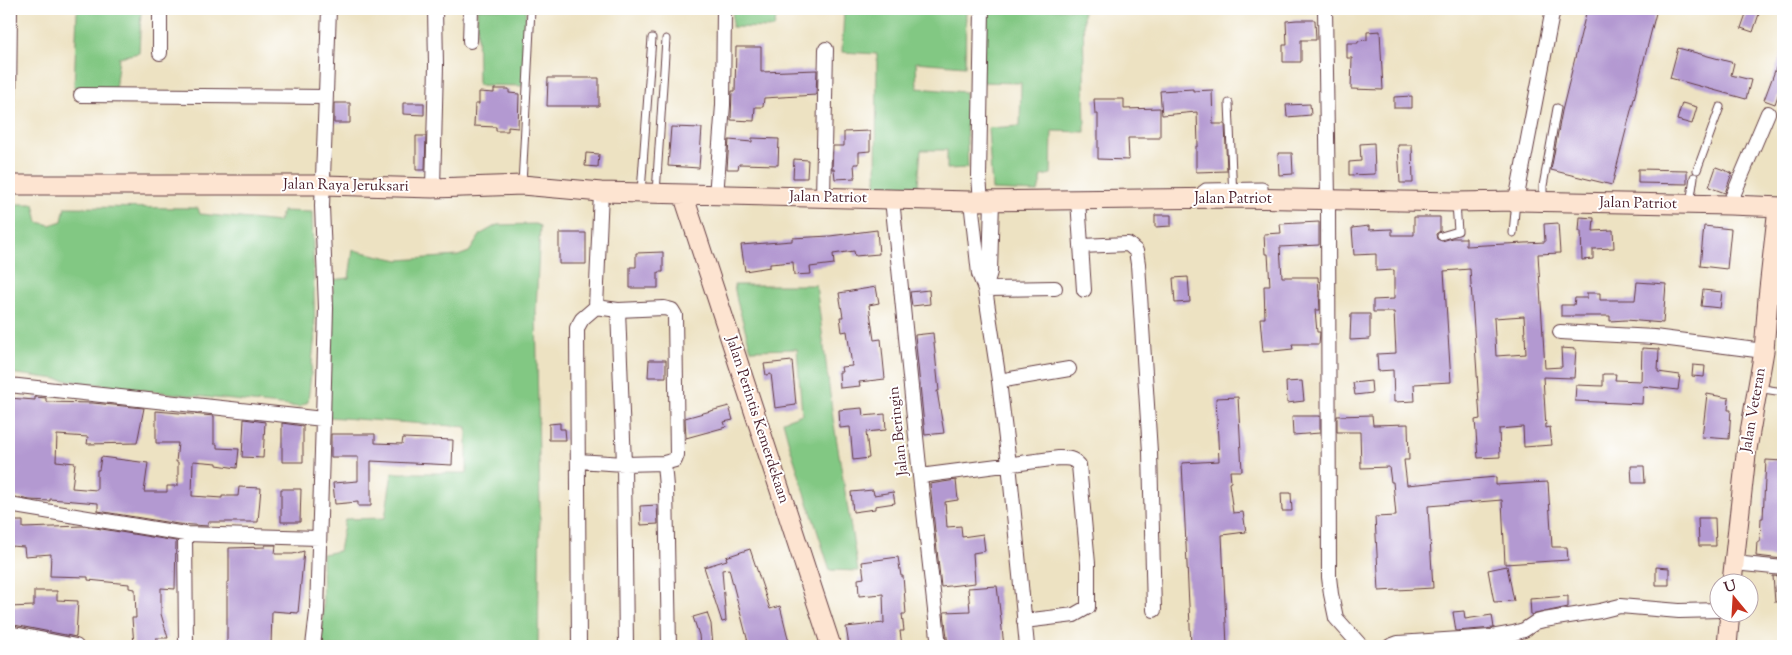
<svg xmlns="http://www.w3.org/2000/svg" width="1792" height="655" font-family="'Sorts Mill Goudy',serif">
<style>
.green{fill:#82c883;stroke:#667457}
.building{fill:#b399d1;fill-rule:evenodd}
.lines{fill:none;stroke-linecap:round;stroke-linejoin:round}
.lane-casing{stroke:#623c42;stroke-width:9}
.street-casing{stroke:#623c42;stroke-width:16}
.secondary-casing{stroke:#623c42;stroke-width:21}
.lane{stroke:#fff;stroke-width:7}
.street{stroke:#fff;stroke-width:14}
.secondary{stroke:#fde4d1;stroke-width:19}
.labels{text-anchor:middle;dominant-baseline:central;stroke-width:4;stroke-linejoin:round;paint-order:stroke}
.street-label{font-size:15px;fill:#4a1f2b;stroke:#fff}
</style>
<rect width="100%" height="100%" fill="#fff"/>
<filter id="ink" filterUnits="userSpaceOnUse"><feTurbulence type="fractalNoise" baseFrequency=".02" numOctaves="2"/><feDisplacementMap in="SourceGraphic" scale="10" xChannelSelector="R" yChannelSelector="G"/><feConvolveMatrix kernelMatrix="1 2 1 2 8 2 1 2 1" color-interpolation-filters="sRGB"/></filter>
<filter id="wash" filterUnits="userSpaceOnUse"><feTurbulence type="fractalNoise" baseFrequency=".0096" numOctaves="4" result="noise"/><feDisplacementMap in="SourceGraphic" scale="20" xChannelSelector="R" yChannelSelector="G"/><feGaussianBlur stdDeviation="1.12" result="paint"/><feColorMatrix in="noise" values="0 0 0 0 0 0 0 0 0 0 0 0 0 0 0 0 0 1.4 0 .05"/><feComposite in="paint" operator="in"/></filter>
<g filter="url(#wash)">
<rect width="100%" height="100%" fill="#ede2c2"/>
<!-- green -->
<path class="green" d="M477,9H526L524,86L478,85Z
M733,9H778L774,28L732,27Z
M844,9H966L965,66L916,62L917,88L965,92L968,168L947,169V150H921L918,185L876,186L877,54L842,52Z
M976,9H1083L1085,132L1052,131L1051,174L1042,176L1038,192L992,190L988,128L1020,126L1021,83L977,82Z
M80,10H141L139,53L119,57L115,90L74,87L77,12Z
M9,204H34L38,222L50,225L62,221L65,207L198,208L200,214L279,222L282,211L312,212L315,334L308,402L299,407L177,394L9,373Z
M535,224L540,226L536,310L540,509L538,646H321L323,618L322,554L339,551L345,519L385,518L392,473H467V427L328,417L333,280L349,278L353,250L399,260L458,256L469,252L481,234L497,225Z
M734,285H816L833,418L858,571L830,570L790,447L783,421L802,414L797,349L751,350L737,301Z"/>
<g id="blocks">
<!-- building -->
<path class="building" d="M1587,9H1657L1612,185L1551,170L1562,111Z
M1747,11L1759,14L1753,32L1741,28Z
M1297,20H1315L1316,40H1301V62H1283V45H1287L1286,21Z
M1380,31L1383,90L1351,89L1352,58H1347V43H1358V41L1367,40V32Z
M736,47H761V72L817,70L816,95L764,98L763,107H755L754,121L731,120L732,91H735Z
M1678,48L1734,63L1731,75L1751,80L1746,99L1670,78Z
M1782,52H1783V81L1775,104L1764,100Z
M548,78H599V106H547Z
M494,89H509V93L519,94L518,128L508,127V131H496V127L474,126L475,104H479V92L494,93Z
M1193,89V91L1212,90L1213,124H1225L1227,171L1196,172V146H1198L1197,112L1162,115L1160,91Z
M1412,96V108H1394V97Z
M1094,99H1124V109L1160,108V138H1128L1129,160L1098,159V114H1095Z
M334,103H350V123H334Z
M403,103H424V115L403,114Z
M1682,103L1697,107L1692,124L1677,120Z
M1310,104L1311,115L1287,117L1286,105Z
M671,127L702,128L699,168L668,166Z
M870,131V151L859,152V164H854L855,178L835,179L834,169H832L833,146H844V132Z
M416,136H426L425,170H416Z
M752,138L779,139L778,165L739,164L738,169H727L729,140L752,142Z
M1374,143L1375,174L1349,175V162L1361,161L1360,144Z
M1398,145H1412L1413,183H1400Z
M586,153L599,154L598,167L585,166Z
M1278,153H1292L1293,174L1279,175Z
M794,159L808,160L807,178H793Z
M1716,167L1732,173L1725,193L1709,187Z
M1638,169L1687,170V184L1638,183Z
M1155,215H1171V226L1155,227Z
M1414,217H1440V231L1436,234L1437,239L1442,241L1452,238H1466V246L1545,242L1544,224L1558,223L1560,253L1538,254L1545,368L1562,367L1561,348L1576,349L1574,378L1543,377L1546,428L1550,427L1552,445L1524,447L1523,427L1499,429L1500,457L1478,458L1475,420L1480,419L1470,269L1444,271L1451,382L1414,384L1415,401L1394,402L1393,370L1378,371L1377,354L1396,353L1394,312H1373V300L1394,299V270L1376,271V254L1354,255L1352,228L1369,226V230L1392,229V235H1414ZM1524,316L1526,354L1496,356L1494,318Z
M1580,217L1594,218L1593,231L1613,230L1614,248L1593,249V259L1582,260L1581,231H1579Z
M1319,222V245L1280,247L1282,277H1318L1320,310H1315L1317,332H1320L1319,344H1292L1293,349L1263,352L1260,318H1265L1264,286H1270L1268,254H1265L1264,234L1281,233L1280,224Z
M1704,226L1731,229L1727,269L1700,266Z
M877,230L879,254L855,256L854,251L833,254L834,264L810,267L811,274L794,275L793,262L770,264V267L745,271L741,245L792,241V238L830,236Z
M559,233H586V264H559Z
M663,252V272H658V288H630V267H636V253Z
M1188,277L1190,302L1175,303L1173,278Z
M1637,282L1666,284L1663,323L1626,320L1610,321V316H1561V305H1574L1575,298H1587V293H1600V300H1635Z
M876,287L879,303L869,305L874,340L881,339L885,379L859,382L860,386L840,388L839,372H842L841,367L852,366L847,331L842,332L840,317H843L839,293Z
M929,290L930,304L912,306L910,292Z
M1703,290L1722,292L1720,308L1701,306Z
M1351,314H1370V339L1350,340Z
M933,333L938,382L939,391H937L944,433L925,435L915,335Z
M1642,348L1659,349L1658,372L1680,375L1678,390L1643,386L1642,404L1575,401L1576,385L1603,386V374H1616L1615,380L1641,381Z
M649,360H666V377H648Z
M792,361L796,405L775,408L771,374L766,375L764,364Z
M1693,365L1705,366L1704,377L1692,376Z
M1302,381L1304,401L1287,403L1286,382Z
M1371,381L1372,393L1355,395L1353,383Z
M1707,394L1729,398L1728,410H1731L1729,439L1702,437Z
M35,397L46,398V402L93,403L144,408L137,443L87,444L88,437L57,435L56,461L75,463L72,488L97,490V470H99L101,457L148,463L144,492H167V486H178V462H176L178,443H156V411L214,416V444H217V448L239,449L237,468L217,465V463L193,461L192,496L222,498V496H238L239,487L261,488L258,522H208V526L178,524L98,511V503L50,499V501L30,500L9,496V398L35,400Z
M1238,397L1242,471H1230L1231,482L1229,483L1233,513L1243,512L1246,532L1222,535L1227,646H1191L1182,463L1219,461L1216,398Z
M729,406L733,420L724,422L726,427L686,438L685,418Z
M862,408L863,416L885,414L886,430L866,432L869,458L853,460L850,427L840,428L839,410Z
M1372,415L1373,425L1408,424L1409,460H1404L1407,485L1496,477V485L1548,482L1552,547H1567L1568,560L1505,564L1502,500L1428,506L1433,588L1379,591L1375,517L1396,516L1393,482H1391L1389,467L1361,468L1360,432H1337V416Z
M1292,416H1320V433L1293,435Z
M244,419L265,422L263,458L242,457Z
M282,423L303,426V462H282Z
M560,423V429H565L566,440H549V424Z
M331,434H375V443L402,444L403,438L453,440L452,465L371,461V506H358V502L335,504L333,483L358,481V457H331Z
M1766,460L1783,461V559L1756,556L1757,542H1760L1761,518H1763Z
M1631,466H1644L1645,483H1632Z
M956,480L958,500L945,502L947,527L961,526L962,537L983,534L985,551L973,553L975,583L941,587L930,484Z
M281,489H301L300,522H281Z
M873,490L874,495L893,492L895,503L875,506V509L853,512L851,492Z
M1281,493H1291L1292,511H1282Z
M657,505L658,524L641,525L640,506Z
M1698,518H1715L1716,546H1699Z
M12,521H23V528L83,526L176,541L175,589L161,588V614L168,638H156V646H134L132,618H136L135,589L129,588V584L88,580V577L50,576L51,554L25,556L24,547L11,546Z
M265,545H276L275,554H293L304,551L298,613L272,611L271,646H227V582H229V548L265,547Z
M750,549L770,609L780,606L790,646H749L729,569L722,570L726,621L722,622L704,567L727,560L726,557Z
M898,557L901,576H903L906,614H902L904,631H900L902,646H849L846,627L884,623L883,594L859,596L858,579L864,578L862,562Z
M1507,566L1514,601L1494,602L1488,570Z
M1656,567L1669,568V585H1656Z
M1773,576L1783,577V602H1775Z
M997,586L1004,646H948L944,612L970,611L968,588Z
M34,591H57V600L78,601L76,637L9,624V607L34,606Z
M1568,596V607L1531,615L1530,599Z
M1464,611L1465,619L1492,615L1494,628L1456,631L1453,612Z
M707,613L711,624L713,646H700L699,635L693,617Z"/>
</g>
</g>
<g filter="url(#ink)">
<use href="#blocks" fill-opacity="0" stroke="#623c42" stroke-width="1"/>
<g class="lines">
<!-- lane casing -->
<g class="lane-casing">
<path id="lane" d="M1229,103L1233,198
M1697,170L1720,107
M522,185L531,9
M641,192L652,38
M656,193L666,39
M1201,198V190L1205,187L1262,186L1264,187V198
M1543,201V186L1557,108
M1690,204L1694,177
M1513,233L1516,201
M1441,236L1458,231L1456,204
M1757,388L1783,392"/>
</g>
<!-- street casing -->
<g class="street-casing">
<path id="street" d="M160,9V53
M1325,9L1328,200L1329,577L1331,594L1336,618L1361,646
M470,41L471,9
M81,95L326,97
M9,104L10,9
M433,188L436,65L435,9
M716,196L723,105L724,9
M823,198L826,49
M892,199L920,476L939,646
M1078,200L1084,290
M971,201L979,274L985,289L999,381L1009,464L1027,646
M981,201L979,177L982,9
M1516,201L1553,9
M1729,205L1768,113
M1081,246L1128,244L1136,251L1138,264L1150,452L1154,610
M985,289L990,272L992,200
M985,289L1055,288
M596,307L618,310L664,308L672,310L675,315L677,455L675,460L664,463L666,487L669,646
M618,310L624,464L626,646
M1560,332L1654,337L1764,351
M999,381L1069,369
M9,385L323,419
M578,461L624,464L664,463
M920,476L1059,458C1068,458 1073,458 1079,465L1088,564V607L1074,615L1024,621
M9,505L185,534L319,538
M185,534L186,646
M1734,563L1783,568
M9,633L76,646
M313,646L317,612L323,419L326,308L322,206L329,9
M579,646L577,328L582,319L596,307L601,192
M1390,646L1398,643L1491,637L1514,633L1524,630L1536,622L1544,620L1600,611L1620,606L1679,611L1720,610"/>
</g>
<!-- secondary casing -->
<g class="secondary-casing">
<path id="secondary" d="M9,185H323L433,188L522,185L601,192L971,201L1233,198L1456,202L1516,201L1729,205L1783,207
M683,194L831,646
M1732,582L1746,455L1764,351L1768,298L1778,207
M1727,646L1730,612"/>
</g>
<!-- lane -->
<use href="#lane" class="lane"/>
<!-- street -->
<use href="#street" class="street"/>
<!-- secondary -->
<use href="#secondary" class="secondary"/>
</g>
</g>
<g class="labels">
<!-- street labels -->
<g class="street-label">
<text transform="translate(346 186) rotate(1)">Jalan Raya Jeruksari</text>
<text transform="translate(828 198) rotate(1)">Jalan Patriot</text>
<text x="1233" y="199">Jalan Patriot</text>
<text transform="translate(1638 204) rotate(1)">Jalan Patriot</text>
<text transform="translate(1754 410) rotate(-80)">Jalan Veteran</text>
<text transform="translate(757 420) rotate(72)">Jalan Perintis Kemerdekaan</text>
<text transform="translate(899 431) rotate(-96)">Jalan Beringin</text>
</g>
</g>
<!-- margin -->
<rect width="1792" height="655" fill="none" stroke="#fff" stroke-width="30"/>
<!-- north arrow -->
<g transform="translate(1734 598) rotate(342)"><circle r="24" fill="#ffffff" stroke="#b7a5aa"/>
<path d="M0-4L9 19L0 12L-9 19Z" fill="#c8321e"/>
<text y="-8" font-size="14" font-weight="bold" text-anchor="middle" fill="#4a1f2b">U</text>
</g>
</svg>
